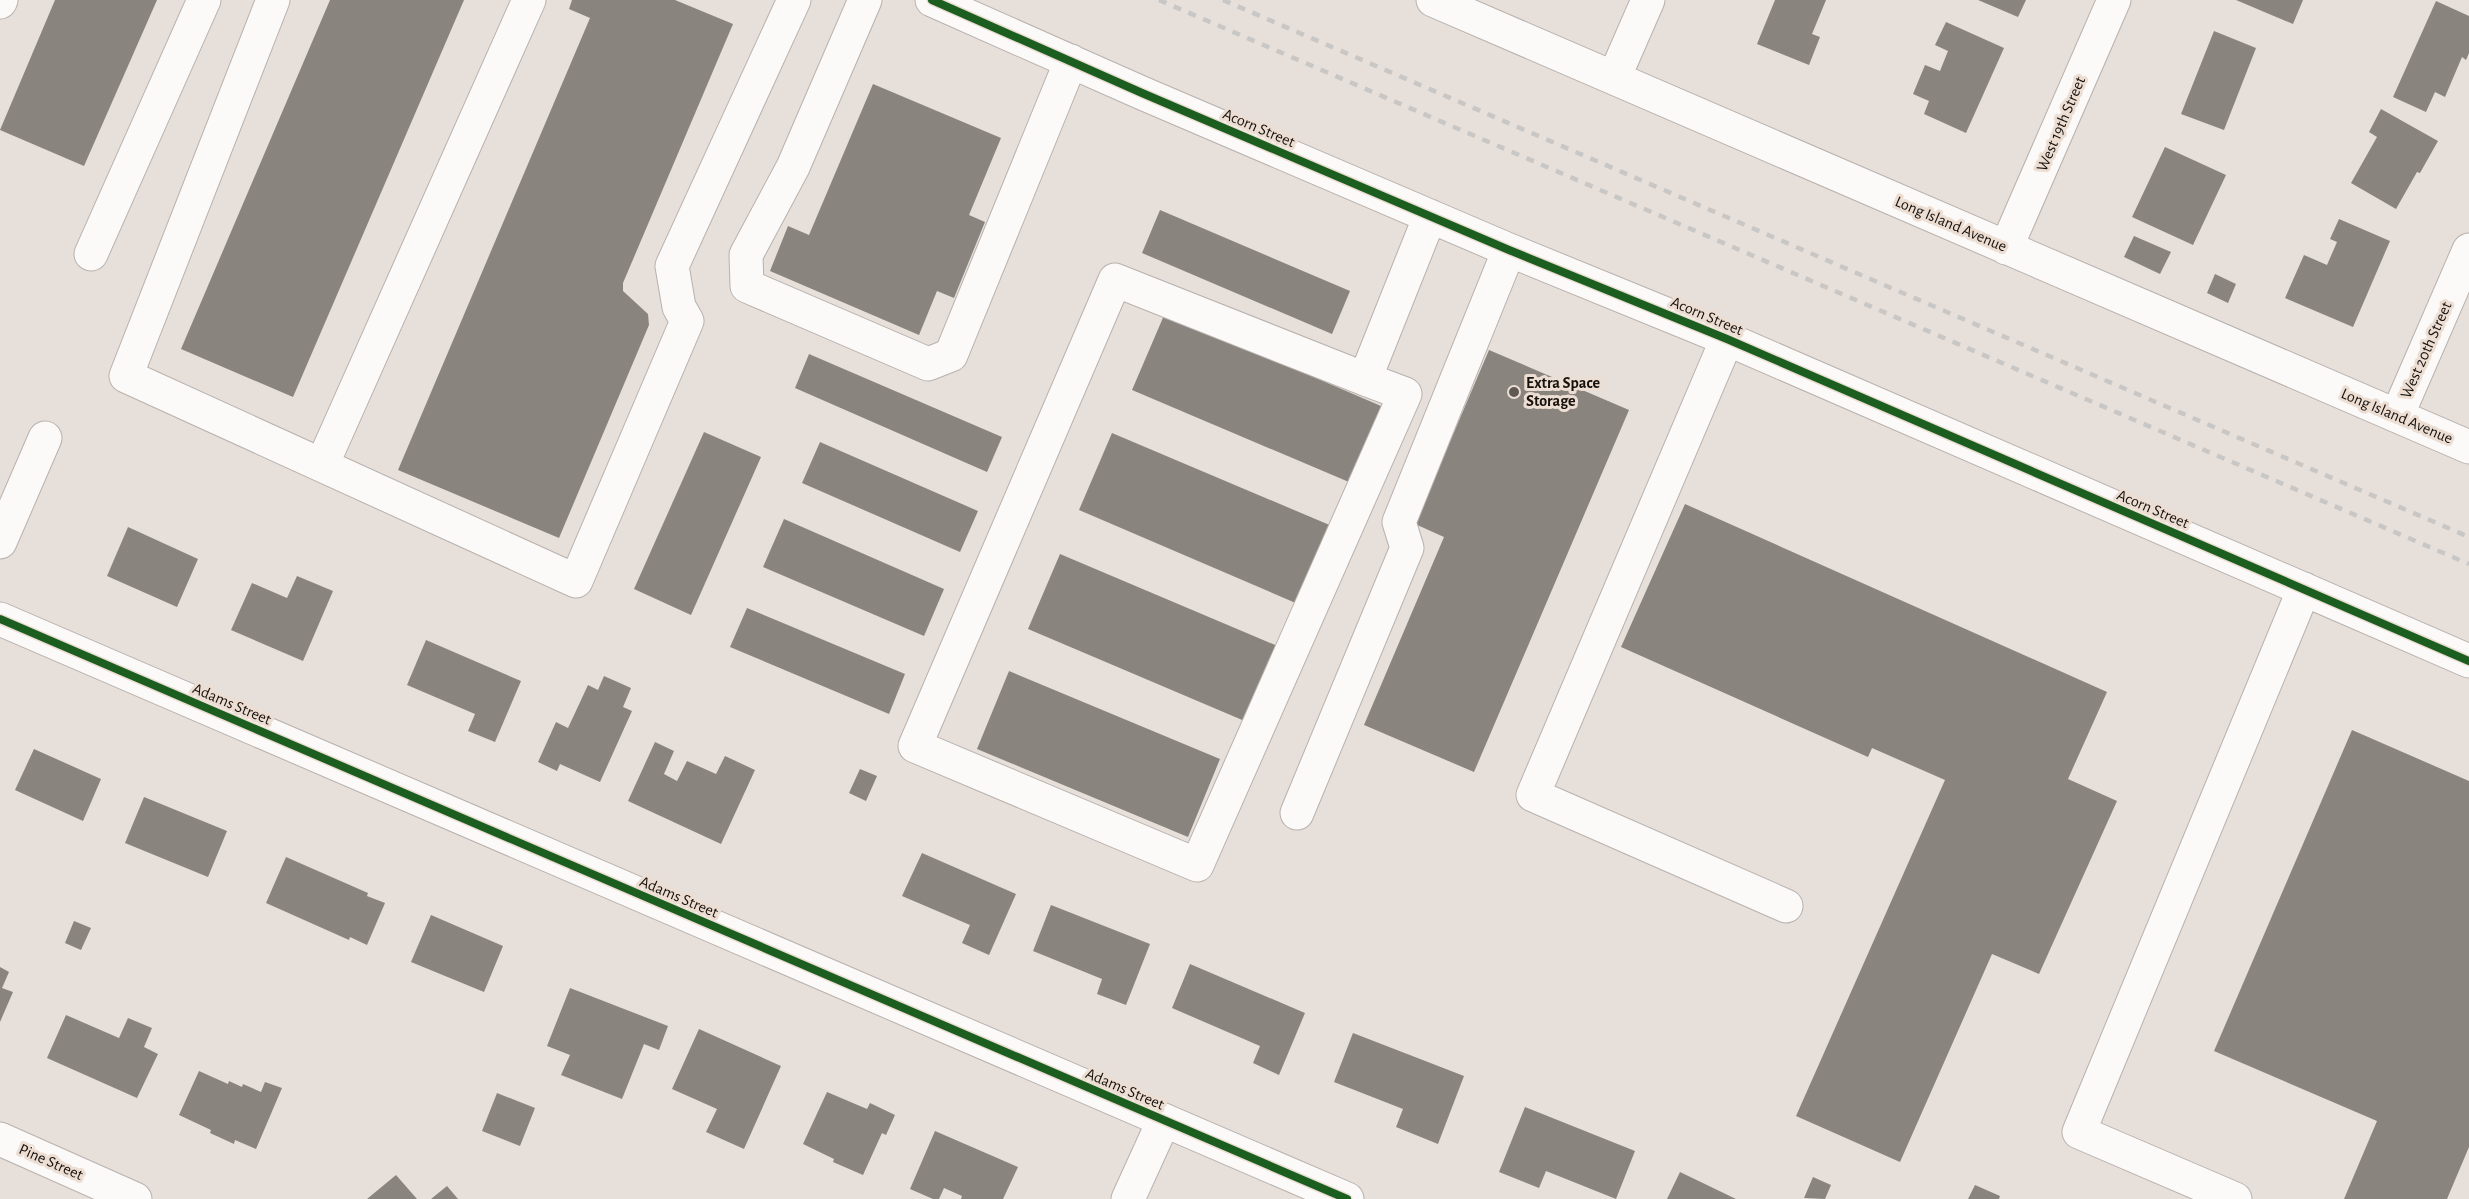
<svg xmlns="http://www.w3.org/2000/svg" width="2469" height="1199" font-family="'Alegreya Sans',sans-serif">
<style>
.building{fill:#8a847f}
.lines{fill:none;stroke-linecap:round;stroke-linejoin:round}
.minor-casing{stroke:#b8b1ad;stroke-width:35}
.minor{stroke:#fbfaf9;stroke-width:33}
.rail{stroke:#c9c7c5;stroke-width:4.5;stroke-dasharray:8 8;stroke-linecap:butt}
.cycleway-casing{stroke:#edded3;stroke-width:11}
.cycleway{stroke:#1b5e20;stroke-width:8}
.poi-dot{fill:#5f5954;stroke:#edded3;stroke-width:2}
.labels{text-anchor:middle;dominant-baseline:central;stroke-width:6;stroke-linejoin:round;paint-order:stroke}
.street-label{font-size:16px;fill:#16110d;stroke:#edded3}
.poi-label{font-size:16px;font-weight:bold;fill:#16110d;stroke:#edded3;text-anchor:start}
</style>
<rect width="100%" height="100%" fill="#e7dfd9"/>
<!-- building -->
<path class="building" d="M55,0H157L84,166L0,130Z
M330,0H464L293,397L181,349Z
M572,0H675L733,24L623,283V291L648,314L649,325L559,538L398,470L590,18L569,9Z
M1775,0H1826L1812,34L1820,37L1809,65L1757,44Z
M1978,0H2026L2018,17Z
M2236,0H2303L2293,24Z
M2436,1L2469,16V53L2466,60L2462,57L2445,97L2435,92L2426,112L2393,97Z
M1946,22L2004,48L1966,133L1924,114L1929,101L1913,94L1925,65L1940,71L1948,51L1935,45Z
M2214,31L2256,48L2224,130L2181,114Z
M873,84L1001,138L969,215L985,222L954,298L937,291L919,335L770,271L788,226L809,235Z
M2381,109L2438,141L2420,173L2417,172L2396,209L2351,183L2377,137L2369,132Z
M2165,147L2226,175L2193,245L2132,217Z
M1160,210L1350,291L1332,334L1142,253Z
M2339,219L2390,241L2353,327L2285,298L2304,255L2327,265L2337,242L2330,239Z
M2134,236L2171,252L2160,274L2124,257Z
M2215,274L2236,284L2228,303L2207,293Z
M1165,313L1388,409L1356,485L1132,390Z
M1489,350L1629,410L1474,772L1364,725L1444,537L1415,524Z
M809,354L1002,437L987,472L795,388Z
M704,432L761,457L691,615L634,589Z
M1112,433L1339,529L1305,607L1079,510Z
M820,442L978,511L960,552L802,483Z
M1685,504L2107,692L2068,779L2117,801L2039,974L1992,954L1900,1162L1796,1116L1945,780L1872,748L1868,757L1621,647Z
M784,519L944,589L924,636L763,567Z
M128,527L198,559L177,607L107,576Z
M1060,554L1287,650L1254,725L1028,629Z
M297,576L333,591L303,661L231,630L252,583L287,598Z
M747,608L905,674L889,714L730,647Z
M426,640L521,681L495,742L468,731L475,714L407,685Z
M1009,671L1220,759L1188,837L977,749Z
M604,676L631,688L623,707L632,711L600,782L560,764L557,771L538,762L556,722L568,728L588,685L598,690Z
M2352,730L2469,781V1147L2447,1199H2344L2377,1121L2214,1051Z
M655,742L674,751L664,774L677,781L687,761L716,774L725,756L755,770L721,844L628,801Z
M34,749L101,779L83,821L15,790Z
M860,769L877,776L866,801L849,793Z
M144,797L227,831L208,877L125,843Z
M922,853L1016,894L989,955L962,943L970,925L902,896Z
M286,857L368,893L367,896L385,903L367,945L350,937L349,940L266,903Z
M1051,905L1150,944L1126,1005L1097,994L1102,979L1033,951Z
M431,915L503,946L484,992L411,962Z
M74,921L91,928L81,950L65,943Z
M1190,964L1305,1013L1279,1075L1253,1063L1260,1046L1172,1008Z
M0,967L9,972L2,988L13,992L0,1022Z
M570,988L668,1026L659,1050L644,1044L622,1099L561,1075L570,1055L547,1046Z
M66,1015L119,1038L128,1018L152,1028L144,1047L158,1054L137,1098L47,1058Z
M699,1029L781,1066L744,1149L706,1132L717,1109L672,1089Z
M1353,1033L1464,1076L1438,1144L1396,1127L1403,1109L1334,1082Z
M199,1071L228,1084L229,1081L242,1087L243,1084L261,1092L265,1082L282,1088L256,1149L235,1140L234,1144L210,1133L211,1130L179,1115Z
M827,1092L867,1109L870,1103L895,1115L886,1135L882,1133L863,1175L833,1162L834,1159L803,1144Z
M497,1093L535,1108L520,1146L482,1131Z
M1525,1107L1635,1151L1616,1199L1546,1171L1539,1188L1499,1172Z
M935,1131L1018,1167L1003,1199H961L962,1196L944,1188L939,1199H933L910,1189Z
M1680,1172L1736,1199H1667Z
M396,1175L417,1199H367Z
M1813,1177L1831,1185L1825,1199L1804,1198Z
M1975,1185L2000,1196L1999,1199H1968Z
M447,1186L458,1199H431Z"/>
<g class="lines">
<!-- minor casing -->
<g class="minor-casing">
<path id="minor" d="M273,0L126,376L576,581L687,321L679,307L672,266L794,0
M865,0L793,167L746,255L747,286L928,364L951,355L1071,61
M932,0L1142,93L1509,250L1727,339L2469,661
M1433,0L2469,447
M0,2L1,0
M1614,78L1648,0
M2006,248L2114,0
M91,254L204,0
M1727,339L1533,795L1786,906
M1365,379L1115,280L915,746L1197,865L1405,394L1365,379L1430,216
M2397,416L2469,250
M322,465L529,0
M0,542L45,438
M0,619L1347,1199
M1297,813L1407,548L1399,522L1509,250
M0,1139L135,1199
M1128,1199L1164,1120
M2235,1199L2079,1132L2304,589"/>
</g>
<!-- minor -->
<use href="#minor" class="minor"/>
<!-- rail -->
<path class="rail" d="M1159,0L2469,564
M1223,0L2469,537"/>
<!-- cycleway casing -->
<g class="cycleway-casing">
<path id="cycleway" d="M932,0L1142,93L1509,250L1727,339L2469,661
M0,619L1347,1199"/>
</g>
<!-- cycleway -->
<use href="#cycleway" class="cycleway"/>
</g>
<!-- markers -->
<circle class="poi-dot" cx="1514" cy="392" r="6"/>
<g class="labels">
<!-- street labels -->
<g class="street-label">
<text transform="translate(2061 124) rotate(-67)">West 19th Street</text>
<text transform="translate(1259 128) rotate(23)">Acorn Street</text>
<text transform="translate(1951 224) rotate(23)">Long Island Avenue</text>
<text transform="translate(1707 316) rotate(23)">Acorn Street</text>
<text transform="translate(2426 350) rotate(-66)">West 20th Street</text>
<text transform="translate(2397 416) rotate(23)">Long Island Avenue</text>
<text transform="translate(2153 509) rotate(23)">Acorn Street</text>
<text transform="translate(232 704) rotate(23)">Adams Street</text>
<text transform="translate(679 897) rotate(23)">Adams Street</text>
<text transform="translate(1125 1089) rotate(23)">Adams Street</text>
<text transform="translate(51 1162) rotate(24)">Pine Street</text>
</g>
<!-- poi labels -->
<g class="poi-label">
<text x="1526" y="383">Extra Space<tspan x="1526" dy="18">Storage</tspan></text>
</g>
</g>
</svg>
